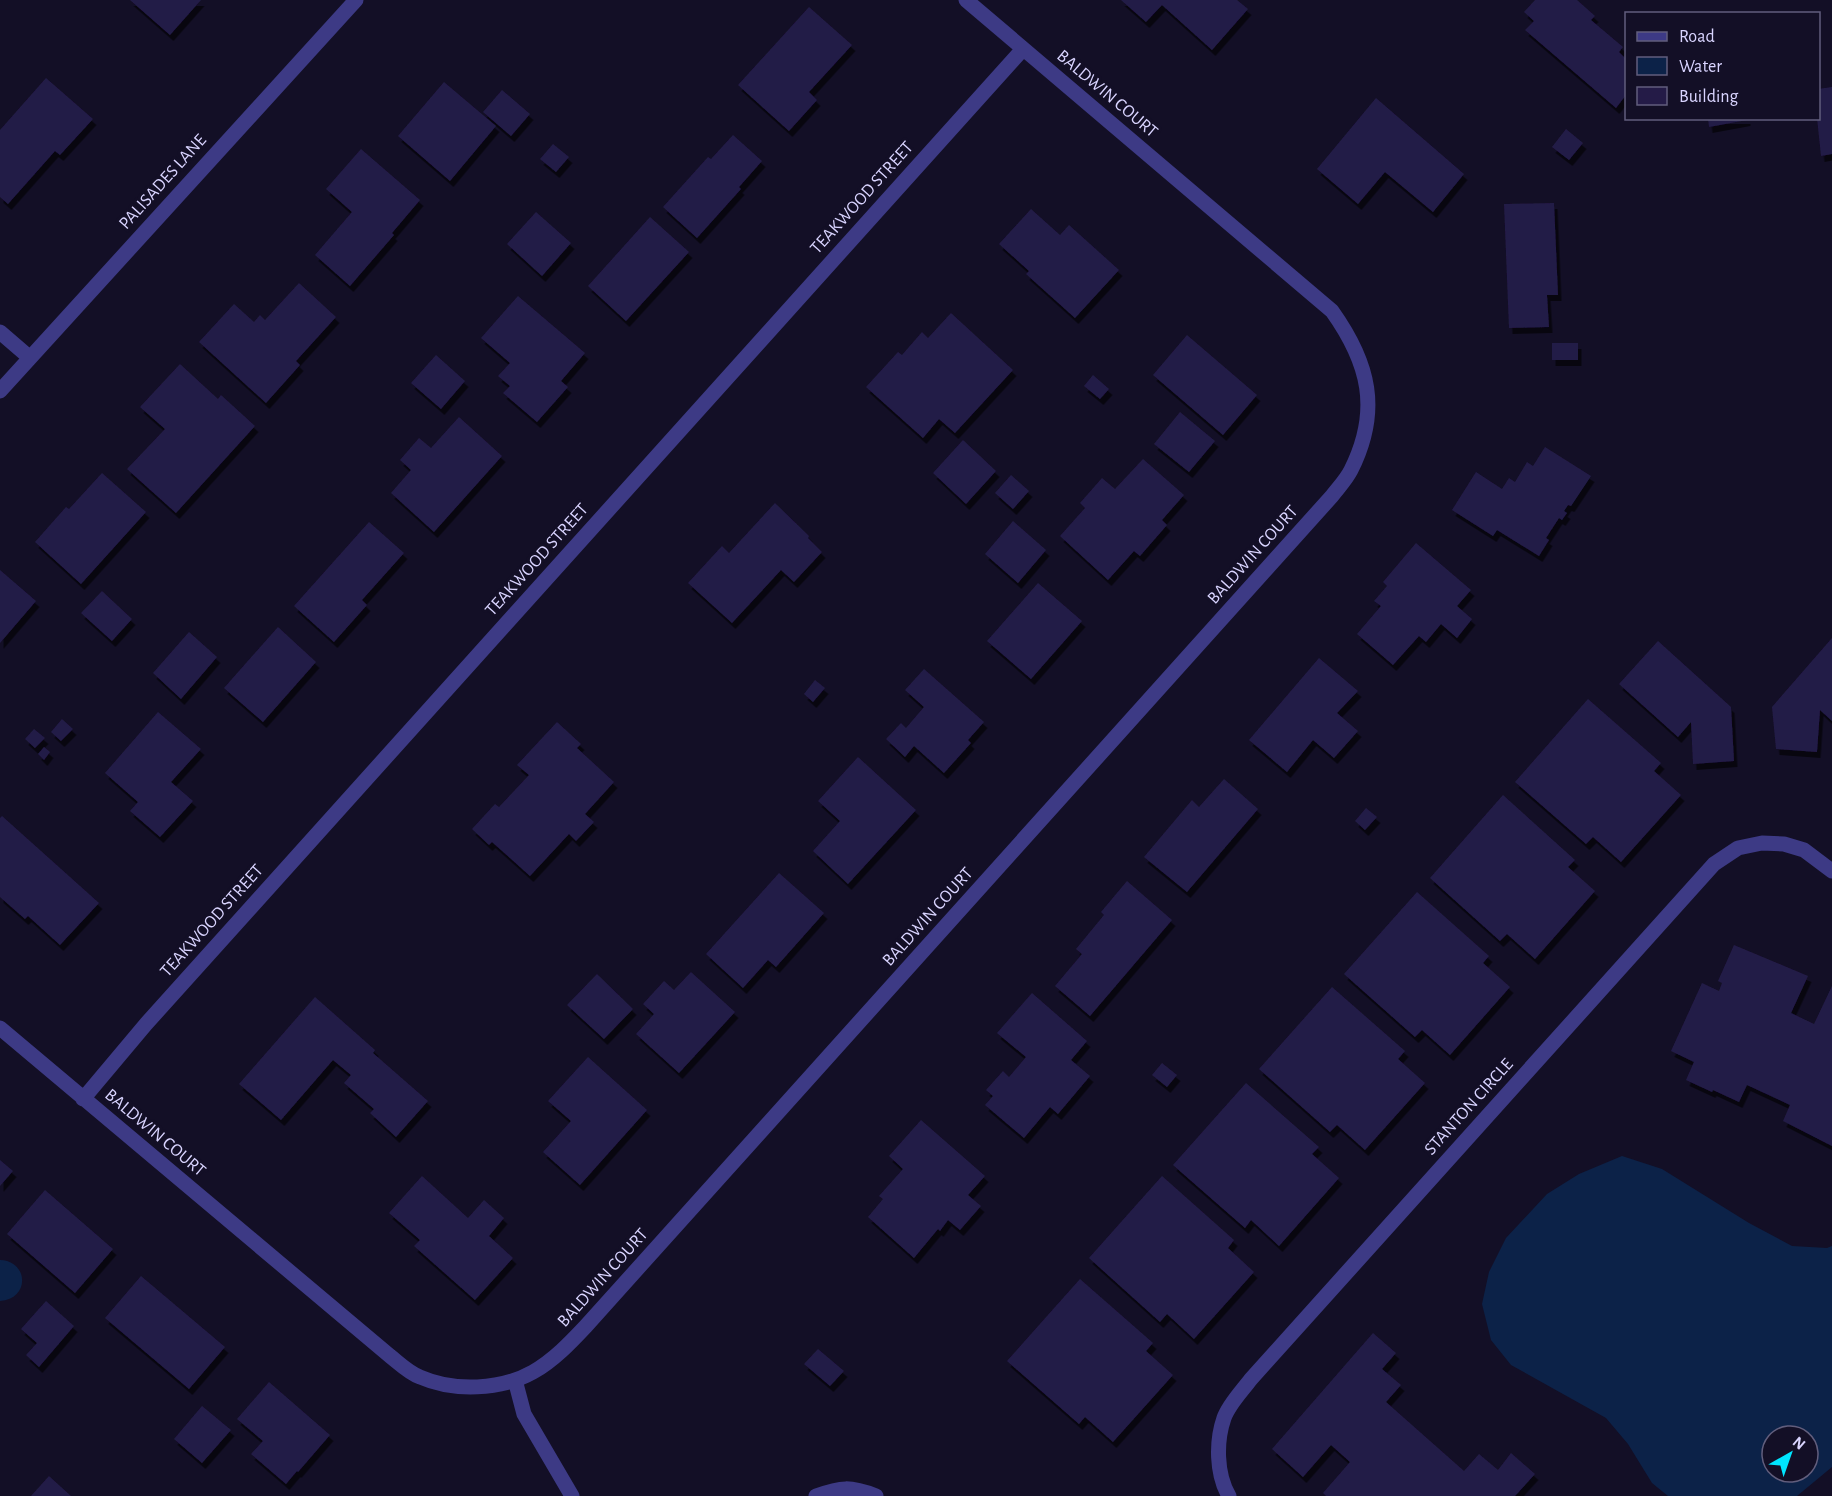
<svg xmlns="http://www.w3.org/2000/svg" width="1832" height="1496" font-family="'Alegreya Sans',sans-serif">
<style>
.water{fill:#0c2248;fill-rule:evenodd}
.building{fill:#241b47;filter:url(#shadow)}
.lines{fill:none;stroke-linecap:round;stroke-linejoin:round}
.minor{stroke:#3d3a85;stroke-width:15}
.labels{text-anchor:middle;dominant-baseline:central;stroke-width:6;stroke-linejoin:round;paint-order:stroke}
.street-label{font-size:18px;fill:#d9d4ff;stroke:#130f26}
</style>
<defs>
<filter id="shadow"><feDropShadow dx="3.5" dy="6" stdDeviation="0" flood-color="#0009"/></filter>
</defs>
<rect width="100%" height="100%" fill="#130f26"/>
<!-- water -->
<path class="water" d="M1622,1156L1662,1169L1749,1223L1792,1246L1827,1248L1832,1246V1467L1797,1496H1668L1652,1483L1628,1444L1606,1418L1511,1365L1491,1340L1482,1304L1489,1272L1506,1238L1547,1194L1579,1174ZM1772,1436H1808V1472H1772Z
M0,1260C29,1261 30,1299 0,1301Z"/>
<!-- building -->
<path class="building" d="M130,0H201L170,35Z
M1121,0H1237L1248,9L1212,50L1162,5L1146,22Z
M1535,0H1577L1595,16L1591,20L1623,47L1619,52L1626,59V95L1616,108L1525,30L1534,21L1524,12Z
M809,7L852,45L809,92L817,100L789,131L738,85Z
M46,78L93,119L60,155L55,151L8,204L0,197V130Z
M444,82L496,126L450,181L398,136Z
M1832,87V154L1821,156L1817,118L1818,89Z
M502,90L530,114L511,136L483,112Z
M1376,98L1464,174L1433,212L1385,172L1358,204L1317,169Z
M1708,118H1747V120L1709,127Z
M1566,129L1583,143L1569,160L1552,147Z
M733,135L762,161L739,187L741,189L697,238L663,207L708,157L711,159Z
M553,144L569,157L556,172L540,159Z
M361,149L420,200L392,233L394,235L350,286L315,255L352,212L326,189Z
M1554,203L1558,295H1547L1549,327L1509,328L1504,204Z
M1031,209L1060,235L1069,225L1119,270L1075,318L1026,274L1029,271L999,244Z
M536,212L571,243L542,276L507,244Z
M650,217L689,252L626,321L588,286Z
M299,283L336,317L296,361L300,365L266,403L199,342L234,304L254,322L260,315L265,320Z
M518,296L585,353L561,381L568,387L537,422L503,393L510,386L498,376L510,363L481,338Z
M951,313L1013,370L955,433L939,419L923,438L866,387L898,352L902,355L922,332L928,338Z
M1187,335L1257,395L1223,435L1153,375Z
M1552,343H1578V360H1552Z
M436,355L465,381L441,409L411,383Z
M180,364L218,399L221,395L255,426L176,513L127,469L165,429L140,407Z
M1093,375L1109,389L1100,399L1084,386Z
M1180,412L1215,441L1189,472L1154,444Z
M459,417L502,456L434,532L391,493L411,470L400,460L419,438L431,448Z
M963,440L996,471L966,504L933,473Z
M1545,447L1591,476L1571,506L1568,505L1564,511L1567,513L1562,520L1559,518L1546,538L1549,540L1539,556L1497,530L1493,536L1452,510L1476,472L1502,489L1509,478L1515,482L1527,462L1533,466Z
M1143,459L1184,495L1162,520L1167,525L1140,556L1134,551L1108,580L1060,536L1085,508L1080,503L1102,478L1115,489Z
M102,473L146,512L81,584L35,542L66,507L69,509Z
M1011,475L1029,491L1013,509L995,493Z
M775,503L809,536L808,538L822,552L794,582L781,570L732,623L688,583L722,546L729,553Z
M1013,521L1046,550L1018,583L985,554Z
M369,522L404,553L362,600L367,605L334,642L294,606Z
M1416,543L1471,590L1457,606L1472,619L1457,638L1441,624L1426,642L1419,636L1393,665L1357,634L1381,606L1374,601L1387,586L1383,582Z
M0,570L36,601L0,643Z
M1038,583L1082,621L1031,679L987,641Z
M102,591L132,619L112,641L81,613Z
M278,627L316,662L263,722L224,688Z
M189,632L217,657L181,699L153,673Z
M1832,638V721L1820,710L1817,752L1776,749L1772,707Z
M1658,641L1731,707L1734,761L1693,764L1691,722L1678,737L1619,684Z
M1319,658L1358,691L1337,713L1358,731L1334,758L1313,740L1287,772L1249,740Z
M924,669L984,722L968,740L971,743L944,773L914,746L905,757L886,739L901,723L906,728L924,707L905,690Z
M815,680L825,688L813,702L804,694Z
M1588,699L1661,763L1654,771L1681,795L1621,862L1593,837L1586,844L1515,782Z
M158,712L201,749L171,782L193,801L160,837L130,811L138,802L105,773Z
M62,719L73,729L61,741L51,732Z
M557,722L581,744L577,748L614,782L585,814L594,822L576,841L569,834L530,876L492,842L489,845L472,829L495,804L499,807L529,775L517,765Z
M34,729L45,738L35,748L25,739Z
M44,747L50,752L44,760L38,754Z
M858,757L916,810L848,884L813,851L840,821L818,801Z
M1224,779L1258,809L1187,892L1144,857L1192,800L1199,807Z
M1503,795L1575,860L1568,867L1595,891L1535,959L1507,934L1500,941L1430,878Z
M1366,808L1377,817L1365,830L1355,821Z
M2,816L99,903L60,945L28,916L25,919L0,897V818Z
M779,873L824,913L776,967L768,960L743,988L706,954Z
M1127,881L1172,920L1090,1016L1055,986L1082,954L1076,949L1104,915L1101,912Z
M1417,892L1489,956L1483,963L1510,987L1450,1055L1422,1030L1415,1037L1344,974Z
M1734,945L1808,976L1791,1013L1814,1024L1832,986V1146L1783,1121L1790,1105L1747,1085L1739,1102L1713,1090L1712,1092L1686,1080L1694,1062L1671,1051L1702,983L1719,991L1722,983L1718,981Z
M691,972L735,1012L679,1073L636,1034L654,1014L643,1004L664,981L674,990Z
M597,974L633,1009L604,1039L567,1005Z
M1332,987L1405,1051L1398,1059L1425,1083L1365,1150L1337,1125L1330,1132L1259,1069Z
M1032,993L1087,1041L1071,1060L1090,1076L1058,1114L1050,1107L1024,1138L985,1105L993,1096L986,1090L1003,1071L1009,1077L1026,1057L997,1033Z
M315,997L375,1050L373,1053L428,1101L396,1137L370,1113L374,1109L344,1083L351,1075L333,1060L281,1120L239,1084Z
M588,1057L647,1110L580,1185L543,1152L571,1121L548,1101Z
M1162,1063L1177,1075L1167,1087L1152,1075Z
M1246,1083L1319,1147L1312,1154L1339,1178L1279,1246L1251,1220L1245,1228L1173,1165Z
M921,1120L985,1176L968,1195L981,1206L960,1230L948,1220L940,1231L938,1229L914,1258L868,1217L883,1199L879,1196L903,1169L889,1156Z
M0,1160L13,1171L0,1186Z
M422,1176L468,1218L484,1200L504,1218L489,1236L513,1258L475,1300L414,1246L420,1240L389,1213Z
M1162,1176L1234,1240L1228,1248L1254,1272L1194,1339L1167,1314L1160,1322L1089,1258Z
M45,1190L113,1249L75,1293L7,1234Z
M141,1276L225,1347L189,1389L105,1318Z
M1080,1279L1153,1343L1146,1351L1173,1375L1113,1442L1085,1417L1079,1424L1007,1361Z
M46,1301L74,1326L39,1367L26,1355L37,1343L21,1329Z
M1373,1333L1396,1353L1382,1369L1401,1385L1386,1402L1464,1471L1479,1454L1498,1470L1511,1453L1535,1474L1515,1496H1326L1323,1493L1350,1462L1331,1445L1303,1477L1272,1449Z
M818,1349L844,1371L830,1386L804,1364Z
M269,1382L330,1435L298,1472L297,1471L286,1484L251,1454L263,1441L237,1419Z
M202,1406L231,1430L202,1463L174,1439Z
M49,1476L71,1496H31Z"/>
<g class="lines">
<!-- minor -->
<path class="minor" d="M0,332L29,357
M0,391L356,0
M0,1028L390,1356C399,1363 409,1373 420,1377C454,1392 501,1390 533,1372C553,1361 571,1342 586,1326L1332,496C1338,488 1346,480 1351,470C1381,410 1369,363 1332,311L966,0
M83,1099L146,1024L1023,49
M515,1380L524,1414L572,1496
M816,1496C841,1487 850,1486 876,1496
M1229,1496C1216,1474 1216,1441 1224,1418C1229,1404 1242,1391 1251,1379L1714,864L1738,848L1762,843L1784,844L1804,850L1832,871"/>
</g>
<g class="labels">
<!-- street labels -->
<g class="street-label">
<text transform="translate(1107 94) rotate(40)">BALDWIN COURT</text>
<text transform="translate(163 182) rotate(-48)">PALISADES LANE</text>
<text transform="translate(862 198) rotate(-48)">TEAKWOOD STREET</text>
<text transform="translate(1253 555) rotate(-48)">BALDWIN COURT</text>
<text transform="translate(537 560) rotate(-48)">TEAKWOOD STREET</text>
<text transform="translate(928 917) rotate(-48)">BALDWIN COURT</text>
<text transform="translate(212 921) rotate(-48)">TEAKWOOD STREET</text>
<text transform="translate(1469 1107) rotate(-48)">STANTON CIRCLE</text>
<text transform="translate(155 1133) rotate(40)">BALDWIN COURT</text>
<text transform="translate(603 1278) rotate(-48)">BALDWIN COURT</text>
</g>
</g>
<!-- legend -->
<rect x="1625" y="12" width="195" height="108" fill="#130f26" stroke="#625e7d" stroke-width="1.5"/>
<rect x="1637" y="32" width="30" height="9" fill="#3d3a85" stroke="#625e7d" stroke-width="1.5"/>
<text x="1679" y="42" font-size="18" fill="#d9d4ff">Road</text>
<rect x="1637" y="57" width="30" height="18" fill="#0c2248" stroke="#625e7d" stroke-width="1.5"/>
<text x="1679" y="72" font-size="18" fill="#d9d4ff">Water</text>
<rect x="1637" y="87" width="30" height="18" fill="#241b47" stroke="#625e7d" stroke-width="1.5"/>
<text x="1679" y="102" font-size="18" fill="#d9d4ff">Building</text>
<!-- north arrow -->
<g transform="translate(1790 1454) rotate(40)"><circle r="28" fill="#130f26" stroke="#625e7d" stroke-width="1.5"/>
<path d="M0-4.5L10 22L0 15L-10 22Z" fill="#00e5ff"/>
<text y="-9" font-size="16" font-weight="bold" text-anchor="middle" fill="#d9d4ff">N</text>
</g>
</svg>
